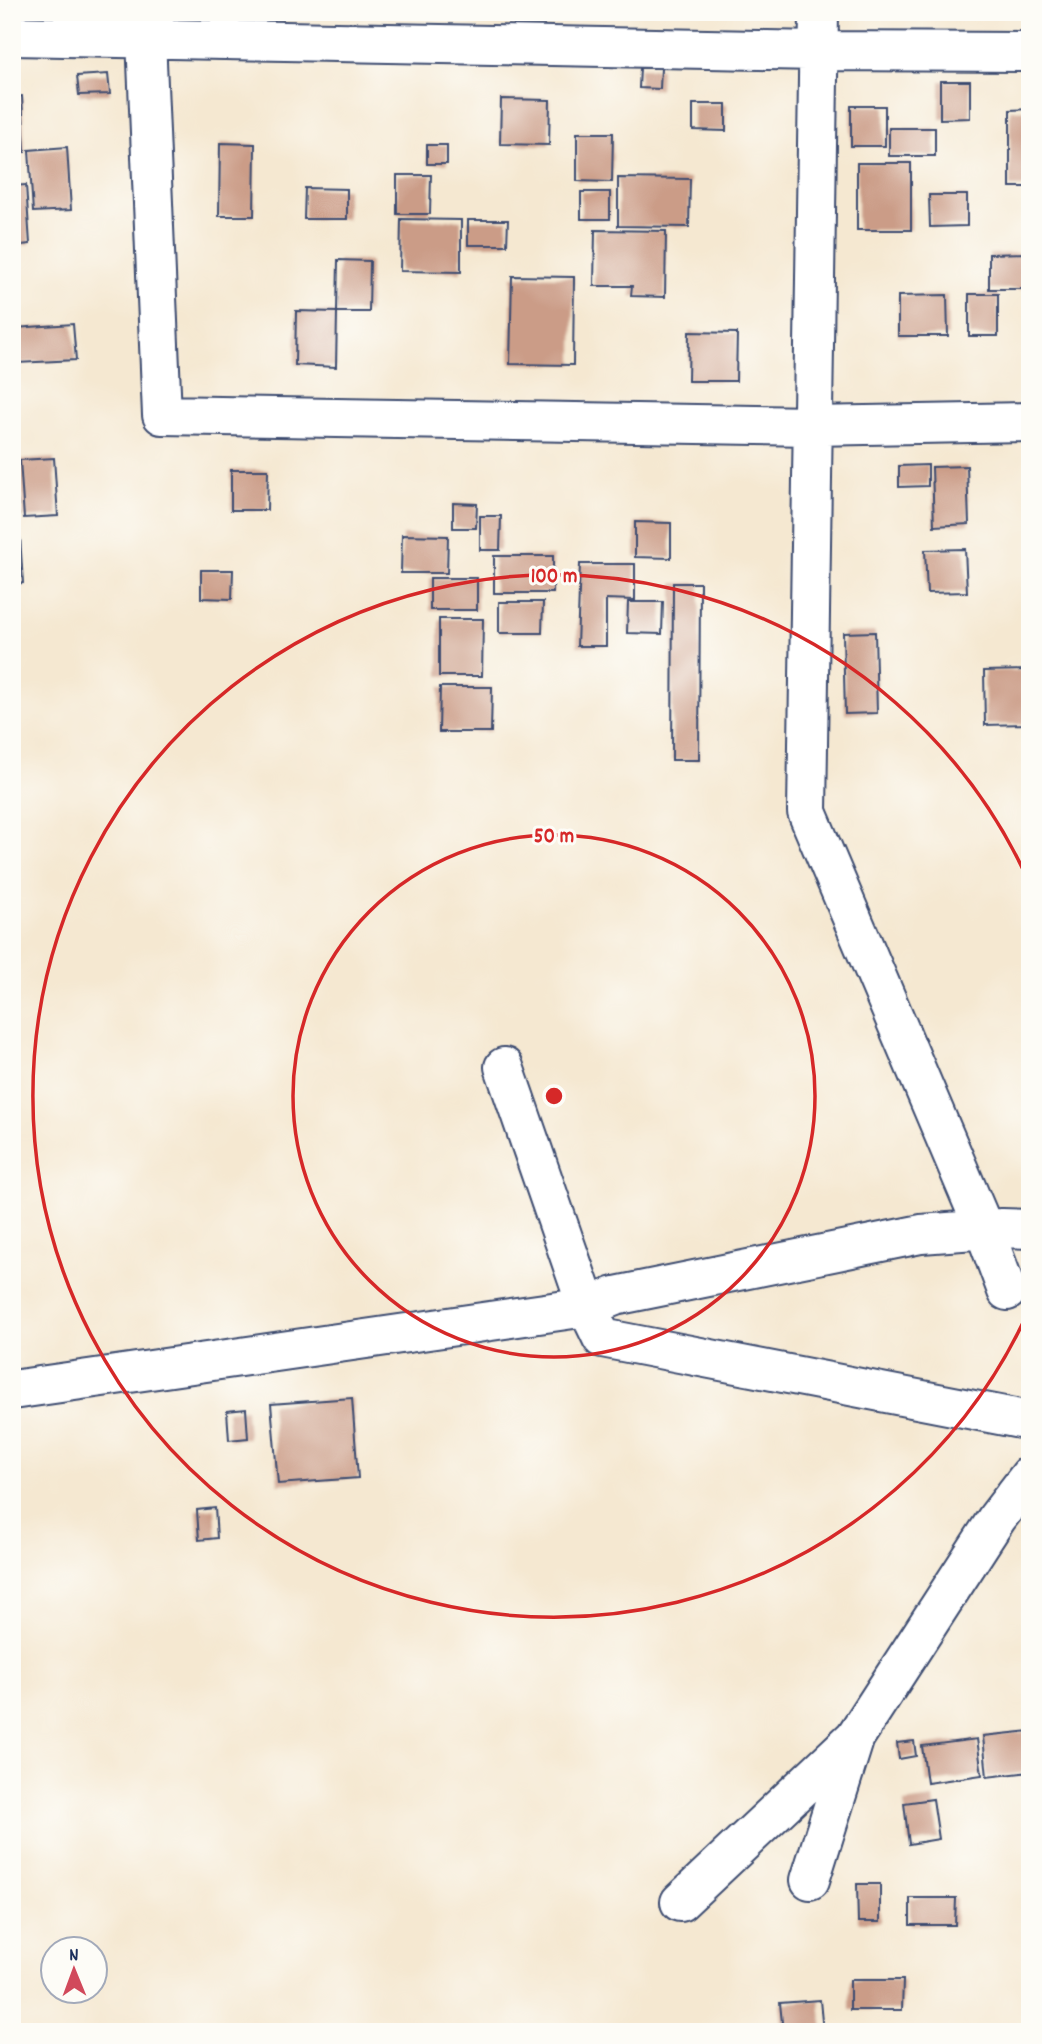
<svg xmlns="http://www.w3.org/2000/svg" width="1042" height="2044" font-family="Dekko,sans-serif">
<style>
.building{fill:#cb9c87}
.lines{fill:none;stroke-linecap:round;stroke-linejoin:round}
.street-casing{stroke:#3c4b6f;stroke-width:42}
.street{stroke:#fff;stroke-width:38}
.ring{fill:none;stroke:#d62828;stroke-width:3.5}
.centre{fill:#d62828;stroke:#fdfcf7;stroke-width:3.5}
.ring-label{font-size:21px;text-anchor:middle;font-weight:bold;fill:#d62828;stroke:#fdfcf7;stroke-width:6;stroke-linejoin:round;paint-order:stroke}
</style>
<rect width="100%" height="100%" fill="#fdfcf7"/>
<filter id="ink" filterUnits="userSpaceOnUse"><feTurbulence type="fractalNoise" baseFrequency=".0143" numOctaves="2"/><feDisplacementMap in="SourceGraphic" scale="14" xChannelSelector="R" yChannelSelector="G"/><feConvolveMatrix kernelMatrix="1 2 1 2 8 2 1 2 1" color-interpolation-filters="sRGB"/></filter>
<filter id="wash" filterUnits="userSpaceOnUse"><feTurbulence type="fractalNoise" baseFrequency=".00686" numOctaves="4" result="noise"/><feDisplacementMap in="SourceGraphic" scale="28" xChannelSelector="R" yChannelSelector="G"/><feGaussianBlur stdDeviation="1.57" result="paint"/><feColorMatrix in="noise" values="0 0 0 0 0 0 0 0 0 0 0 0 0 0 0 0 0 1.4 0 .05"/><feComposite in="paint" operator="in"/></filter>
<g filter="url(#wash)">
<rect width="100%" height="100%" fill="#f5e8d1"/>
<g id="blocks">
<!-- building -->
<path class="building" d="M640,68H661L660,89L639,88Z
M108,74L110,94L79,95L77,76Z
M940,81H970V118L940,119Z
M22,96L25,152H12V97Z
M501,99L550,100L549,145L500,144Z
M693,104H726V131L693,130Z
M851,106H885V146H851Z
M1030,109V187H1010V110Z
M889,128H935V156H889Z
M577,133H613L612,182L577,181Z
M220,143L255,144L254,216H219Z
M427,145H447V164H427Z
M67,147L71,210L33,212L29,150Z
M857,163H911V230H857Z
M397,175H431L430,214H397Z
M618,178L690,179L689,227L618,226Z
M26,185L30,244L12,246V186Z
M305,188L347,189V219H304Z
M581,192H610V219H581Z
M929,195H967V226L930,227Z
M401,219L461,220V272L400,271Z
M468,220H508L507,245H468Z
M595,230L666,231L665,297L631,296L632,286H594Z
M1030,253V289H989V254Z
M338,260L370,261L369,312H337Z
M512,276L574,277L573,365L510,364Z
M969,294H998V336H969Z
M947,295L948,336H898V296Z
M296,311L337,312L336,367L295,365Z
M73,324L76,360L17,363L15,328Z
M689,332L737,333L736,381H688Z
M54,458L58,516L24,518L20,460Z
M928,465V486L899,487V466Z
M967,466L969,524L934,526L932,467Z
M231,470H268L267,510H231Z
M12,484H16L19,524L12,525Z
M453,503L477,504L476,528H453Z
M480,516H501L500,550H480Z
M635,522L671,523V558L635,557Z
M402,535L448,536L447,573H401Z
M20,536L23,583L12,584V537Z
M965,549L967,592L927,593L925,550Z
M494,556H553V593H494Z
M580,564H635V600L606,599V646H577Z
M201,570H233L232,599L201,598Z
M430,578H477V610H430Z
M673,583H700L699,760H672Z
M499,602H543L542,633H499Z
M628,602H663L662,634L627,633Z
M439,619H483L482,676H439Z
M875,632L877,713L845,714L843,633Z
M1030,670V724L985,725L984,671Z
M440,687H492L491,732H439Z
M352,1398L358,1478L278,1484L271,1404Z
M246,1409L248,1438L229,1440L227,1411Z
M215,1508L217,1538L199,1540L197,1510Z
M1030,1731V1772L987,1777L983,1736Z
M977,1739L982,1775L927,1783L922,1746Z
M914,1741L916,1756L899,1759L897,1743Z
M933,1799L939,1839L909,1844L904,1803Z
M857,1884H880V1922H858Z
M910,1898H956L955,1925H910Z
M850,1980H903L902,2010H850Z
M820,2000L823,2032H783L780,2003Z"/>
</g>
</g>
<g filter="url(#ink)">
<use href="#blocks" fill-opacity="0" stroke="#3c4b6f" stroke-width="2"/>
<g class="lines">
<!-- street casing -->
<g class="street-casing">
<path id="street" d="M819,12L807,812L984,1229L1007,1291
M12,36L818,51L1030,52
M146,38L162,415L812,426L1030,422
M504,1067L587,1307L602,1338L1030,1421
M12,1390L587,1307L615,1296L921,1234L1002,1228L1030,1229
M810,1880L855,1737L997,1518L1030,1475
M680,1902L854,1738"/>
</g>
<!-- street -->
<use href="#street" class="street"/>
</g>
</g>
<!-- distance rings -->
<g class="ring">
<circle cx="554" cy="1096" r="261"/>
<path d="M1028 1312A521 521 0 1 1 1028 880"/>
</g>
<circle cx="554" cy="1096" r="10" class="centre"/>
<g class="ring-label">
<text x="554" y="582">100 m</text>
<text x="554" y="842">50 m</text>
</g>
<!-- margin -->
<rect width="1042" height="2044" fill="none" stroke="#fdfcf7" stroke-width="42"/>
<!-- north arrow -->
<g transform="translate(74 1970) rotate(359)"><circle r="33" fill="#fdfcf7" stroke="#a3aaba" stroke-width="2"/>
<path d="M0-5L12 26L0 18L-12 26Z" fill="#d1495b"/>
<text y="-10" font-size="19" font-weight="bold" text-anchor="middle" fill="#1b2f5e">N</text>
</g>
</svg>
